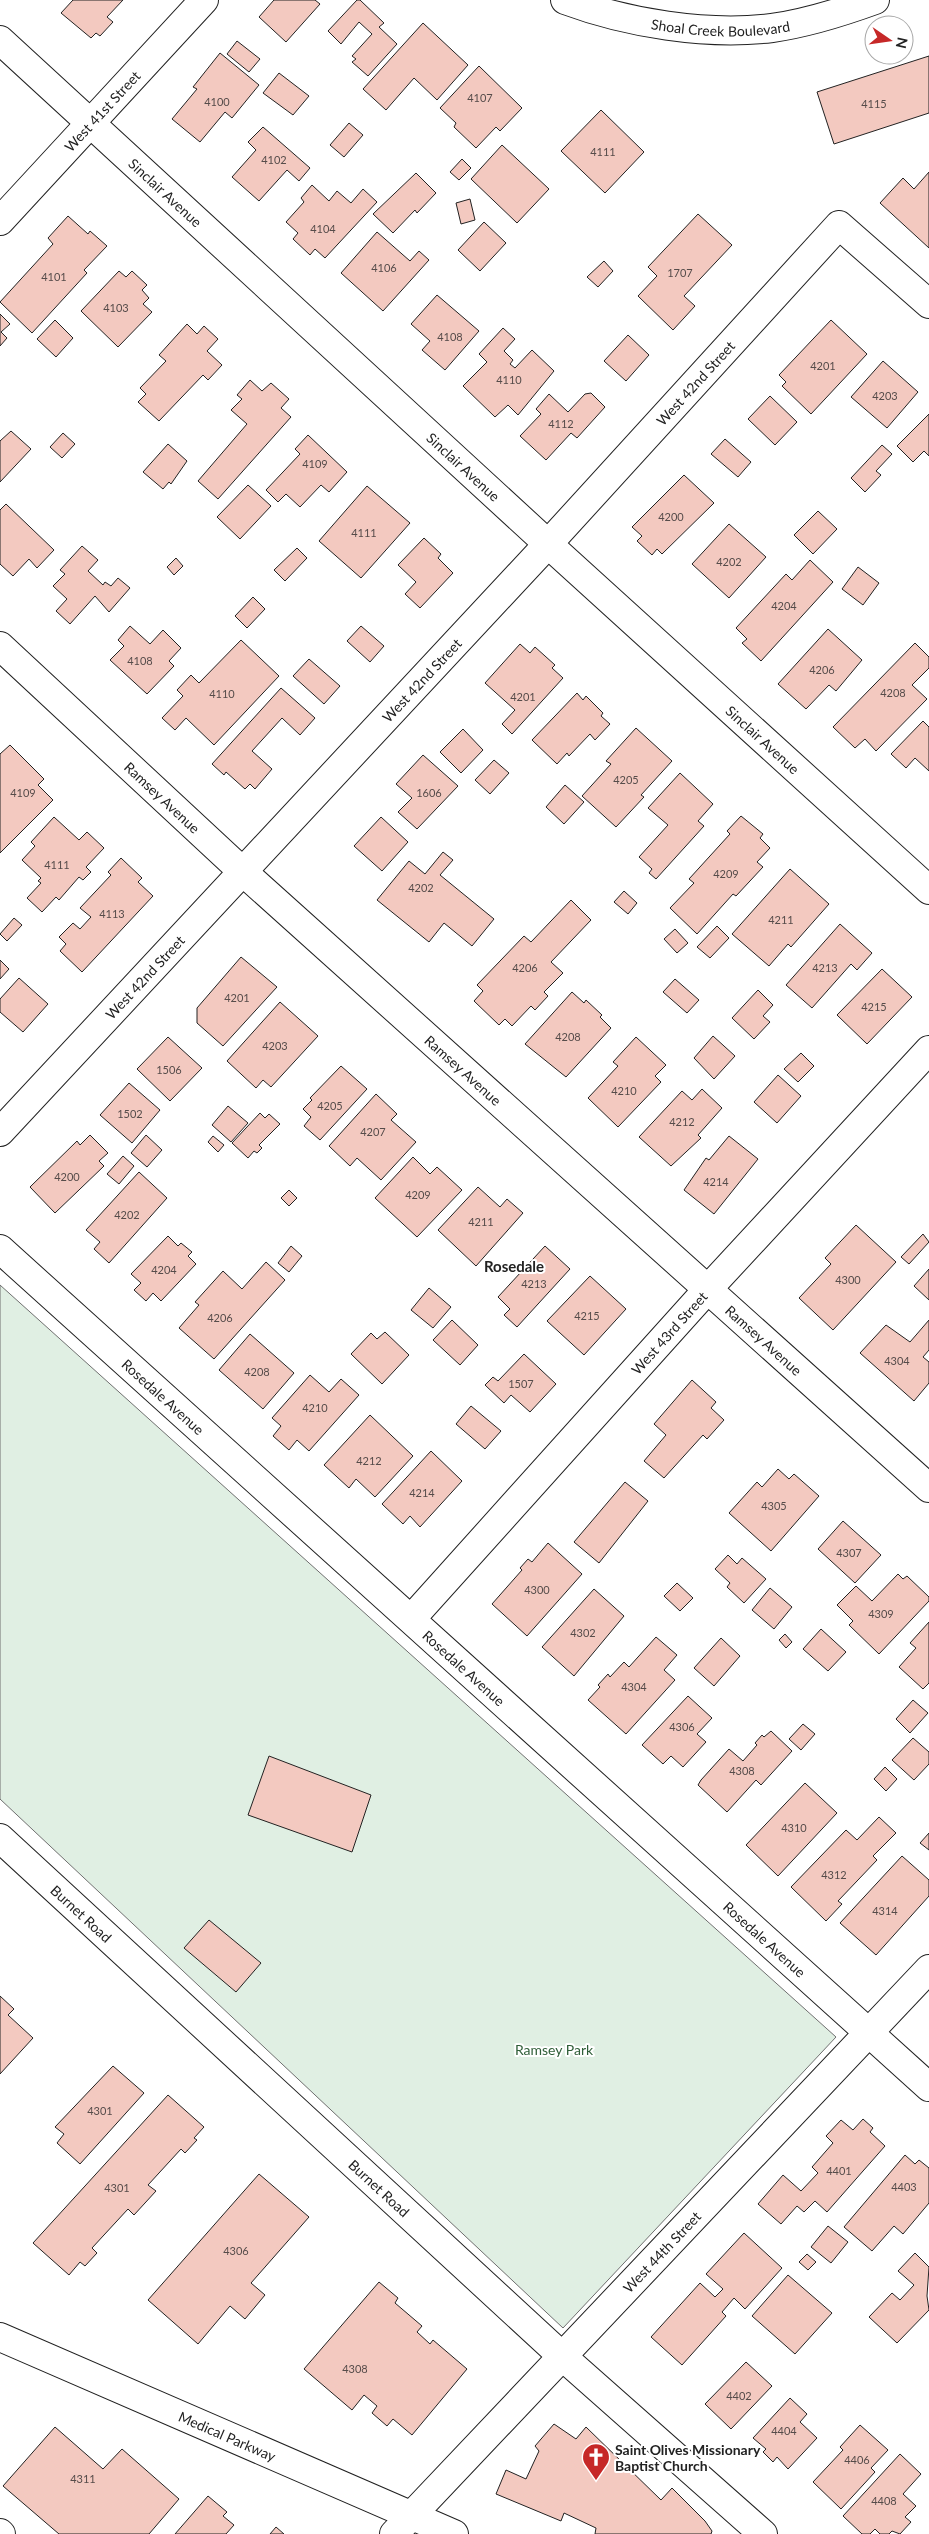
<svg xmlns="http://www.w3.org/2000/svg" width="929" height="2534" font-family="Lato,sans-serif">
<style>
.green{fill:#e0efe3;stroke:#6f6f6f}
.building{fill:#f3c9c0;stroke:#222}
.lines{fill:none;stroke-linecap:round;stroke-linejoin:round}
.street-casing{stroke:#222;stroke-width:30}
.secondary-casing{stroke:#222;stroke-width:30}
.street{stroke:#fff;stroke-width:28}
.secondary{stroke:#fff;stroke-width:28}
.labels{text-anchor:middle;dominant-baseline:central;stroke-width:4;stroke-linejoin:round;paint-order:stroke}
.number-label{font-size:11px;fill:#564c4a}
.street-label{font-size:14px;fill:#222;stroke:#fff}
.park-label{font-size:14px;fill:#2f5e38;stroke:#fff}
.poi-label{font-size:14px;font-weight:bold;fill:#222;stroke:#fff;text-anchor:start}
.neighbourhood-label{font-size:15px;font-weight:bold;fill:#222;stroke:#fff}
</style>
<rect width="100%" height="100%" fill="#fff"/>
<!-- green -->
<path class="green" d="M0,1285L836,2037L563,2328L0,1799Z"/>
<!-- building -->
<path class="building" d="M73,0H123L107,17L113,22L100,36L96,33L91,38L61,13Z
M274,0H315L320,4L286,42L259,17Z
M357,0H360L384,23L379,27L397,44L368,76L352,62L356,59L352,56L372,34L359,22L341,44L328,31Z
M423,23L468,65L437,100L414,78L386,110L363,89Z
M237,41L260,59L249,72L227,54Z
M220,53L259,85L232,118L225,112L200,142L172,119L197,89L193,87Z
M929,56V113L834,144L817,92Z
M479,66L522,108L500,131L496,127L476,148L454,127L456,123L440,108Z
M279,73L309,96L293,115L263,93Z
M601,110L644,152L605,193L561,151Z
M349,123L363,135L344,157L330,145Z
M263,127L310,168L299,181L287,170L259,201L232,177L256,150L248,142Z
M502,145L549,189L517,223L471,179Z
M462,159L471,168L459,180L450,172Z
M929,172V248L880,203L903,178L914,189Z
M416,173L436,193L417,213L415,210L393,233L373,214Z
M312,185L329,201L337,191L351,203L363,189L377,202L325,258L315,249L310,255L293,239L298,233L286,222L304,202L301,198Z
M470,199L475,220L461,224L456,203Z
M698,214L732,245L684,296L695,306L673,330L638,296L657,276L648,267Z
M68,216L88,234L90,231L107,246L84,270L87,273L32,333L0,302L53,244L48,238Z
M484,222L506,243L480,271L458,250Z
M377,232L410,261L419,251L429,260L383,311L341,273Z
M604,261L613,271L598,287L587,277Z
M119,271L126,277L132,271L147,285L142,290L149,298L143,304L152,312L118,347L81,311Z
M437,295L479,331L445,370L422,350L430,341L411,324Z
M0,314L10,324L1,332L7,338L0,346Z
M55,320L73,338L56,357L37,339Z
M831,320L867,354L811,414L782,386L786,382L779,375Z
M187,324L197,334L204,326L218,339L207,351L222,365L208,380L203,375L159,421L138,402L146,394L140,388L166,361L159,355Z
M503,328L515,339L504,351L513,360L510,364L515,368L532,350L554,371L518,415L508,405L495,417L463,386L487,362L479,354Z
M628,335L649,355L626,381L604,361Z
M883,361L918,392L887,428L851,397Z
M250,380L262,391L271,383L289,399L281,408L291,417L218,499L198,481L247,424L231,410L242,399L237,395Z
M591,393L605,407L577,438L571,433L546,460L520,436L541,414L536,409L549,394L568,412L585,394Z
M770,396L797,422L775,445L748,419Z
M929,414V456L924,451L913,462L897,446Z
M11,431L31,449L0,482V441Z
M63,433L75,444L62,458L50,447Z
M308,435L347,472L329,492L321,485L300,507L286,494L278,502L266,490L300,454L295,449Z
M725,439L751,462L738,477L711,454Z
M168,444L187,461L171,484L169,482L163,489L143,472Z
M882,445L892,454L876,471L881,475L865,492L851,478Z
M684,475L714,503L662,554L657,549L652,555L637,541L642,536L632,527Z
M248,485L271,506L240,539L217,517Z
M367,486L410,523L361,578L319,541Z
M6,504L54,550L37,568L29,559L13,576L0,564V510Z
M818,511L837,529L813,554L794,535Z
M729,524L766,557L729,598L692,564Z
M424,538L441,554L438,558L453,573L420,608L405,594L416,582L398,565Z
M82,546L98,560L88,571L103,585L105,582L111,586L118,578L130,588L109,612L95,596L70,624L56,611L67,599L53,586L65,574L60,570Z
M297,548L307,558L285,581L274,570Z
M176,558L183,566L174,575L167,567Z
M810,560L833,582L761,661L742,643L747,639L736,628L786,574L792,580Z
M858,567L879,583L863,605L842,589Z
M253,597L265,609L247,628L235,616Z
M130,626L150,644L163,630L181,648L169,661L174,666L147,694L110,660L124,646L118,640Z
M361,626L384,646L370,662L347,641Z
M828,629L862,660L836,691L829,685L806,709L778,684Z
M241,640L279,676L214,745L186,718L175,730L162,718L183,696L177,690L191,675L199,683Z
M915,643L929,657V668L912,685L927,699L876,751L865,739L855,748L833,727Z
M520,644L530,653L535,647L555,665L552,668L563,678L512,734L502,724L515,710L485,683Z
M309,659L340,686L324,704L293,676Z
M281,688L315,718L300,735L282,718L252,751L272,769L255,789L250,784L245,789L226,772L224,775L212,764Z
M577,693L583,700L586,696L603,713L601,716L610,724L595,740L590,734L569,756L567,753L557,764L532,740Z
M923,721L929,727V771L915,758L906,768L891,754Z
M636,728L672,761L641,795L644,797L616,827L582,796L611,764L606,761Z
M463,729L483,750L461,773L440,752Z
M10,745L44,779L38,785L53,800L0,853V754Z
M423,755L458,786L417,829L398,812L412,798L396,784Z
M494,760L509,773L490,794L475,780Z
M680,773L713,804L698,821L704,826L656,879L649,873L652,869L639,857L668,825L648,808Z
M565,785L584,802L564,824L546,807Z
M741,816L763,834L760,838L770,848L757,862L763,867L736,896L733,894L697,934L670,908L694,883L689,879L730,834L727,831Z
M54,817L79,840L87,832L104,848L86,867L91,872L83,880L79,877L59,900L56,897L42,912L27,898L41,883L38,881L41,878L22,860L35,846L31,842Z
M381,817L408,842L382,871L354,846Z
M443,852L453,860L440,875L494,919L472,946L444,923L429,942L377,900L409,861L425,874Z
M121,858L142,878L138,882L153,896L82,972L60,951L66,944L59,937L73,923L80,929L91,917L80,908L111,875L108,872Z
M790,869L829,904L791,947L788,944L769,966L732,934Z
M624,891L637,903L628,914L614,902Z
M571,900L591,920L551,962L563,973L544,992L548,996L535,1010L531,1006L512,1026L505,1019L499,1025L474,1001L483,991L477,985L524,936L531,942Z
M14,918L22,925L7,941L0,934Z
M840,924L872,953L857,970L851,964L812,1008L786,985Z
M717,926L729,938L710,958L697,947Z
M675,929L688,943L677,953L664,939Z
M241,957L277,987L223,1046L197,1023V1008Z
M0,960L9,969L0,979Z
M882,969L912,997L867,1044L837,1015Z
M19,978L48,1004L23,1032L0,1012V999Z
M675,979L699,1000L687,1013L663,992Z
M758,990L773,1005L763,1016L770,1022L754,1039L732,1018Z
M572,992L584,1003L586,1000L602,1015L600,1017L611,1028L566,1077L525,1044Z
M280,1002L318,1036L271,1087L263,1080L256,1088L227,1061Z
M713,1036L735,1056L714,1079L694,1058Z
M168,1037L202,1068L170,1101L137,1069Z
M636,1037L666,1065L655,1076L661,1082L618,1127L588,1098L618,1066L613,1062Z
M801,1053L814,1066L798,1082L784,1069Z
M341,1066L367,1089L320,1140L304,1126L311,1117L303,1109L312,1100L310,1098Z
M778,1075L801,1096L777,1123L754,1102Z
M129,1083L160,1110L132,1143L100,1115Z
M702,1089L722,1108L698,1135L701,1138L671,1166L639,1137L682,1091L692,1100Z
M376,1094L397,1114L391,1120L416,1142L381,1180L357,1158L350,1166L329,1146Z
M228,1106L248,1123L231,1142L212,1125Z
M260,1113L265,1118L269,1114L280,1124L259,1145L262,1148L257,1153L254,1151L248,1158L232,1143Z
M90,1135L108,1153L99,1161L104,1166L55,1213L30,1187L77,1141L80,1145Z
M146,1135L162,1150L147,1167L131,1153Z
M213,1136L224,1145L218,1152L208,1142Z
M729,1136L758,1159L714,1214L684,1190L706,1158L709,1160Z
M123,1156L134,1166L119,1184L107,1174Z
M413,1157L430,1174L437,1167L462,1190L417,1237L375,1198Z
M139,1172L167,1198L109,1263L94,1249L100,1242L86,1230Z
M478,1187L500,1207L507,1199L523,1213L476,1266L438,1230Z
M289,1190L297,1198L289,1206L281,1198Z
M856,1225L896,1262L833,1330L799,1298L831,1264L825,1258Z
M923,1234L929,1242L909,1264L901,1257Z
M168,1236L178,1246L181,1243L192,1252L188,1256L196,1264L161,1301L153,1293L146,1301L134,1290L141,1283L131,1274Z
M291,1246L302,1256L289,1272L278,1263Z
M545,1246L570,1269L517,1327L504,1315L510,1309L498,1297Z
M266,1262L285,1280L214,1359L179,1328L199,1305L195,1302L223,1271L242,1289Z
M929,1269V1300L914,1286Z
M590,1276L626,1309L584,1355L547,1321Z
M429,1288L451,1307L433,1328L411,1310Z
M452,1320L478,1345L460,1365L433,1340Z
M929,1320V1350L923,1357L929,1362V1383L914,1401L860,1353L886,1325L910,1342Z
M385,1332L409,1355L382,1384L351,1354L371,1333L377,1339Z
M250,1334L294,1373L263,1409L219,1370Z
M524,1354L556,1384L530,1412L511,1395L504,1403L485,1385L493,1377L498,1381Z
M310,1375L329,1392L341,1379L359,1395L309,1451L297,1440L289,1450L273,1436L281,1426L272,1418Z
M692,1380L716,1402L711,1408L724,1420L707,1439L703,1435L664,1478L644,1461L666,1435L654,1424Z
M471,1406L501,1431L485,1449L456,1424Z
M370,1415L413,1456L375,1497L356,1479L349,1488L324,1465Z
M431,1451L462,1481L420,1527L410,1516L403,1524L382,1504Z
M778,1469L789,1479L794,1474L819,1496L771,1551L729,1513L757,1482L762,1487Z
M625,1482L648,1501L599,1563L574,1542Z
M843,1521L881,1555L855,1583L818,1549Z
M548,1543L582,1574L527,1636L492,1604L522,1570L520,1568L528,1559L532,1562Z
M728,1555L737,1564L742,1558L766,1579L744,1603L727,1587L730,1583L715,1569Z
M898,1574L903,1579L907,1576L929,1597V1601L879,1654L849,1625L853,1621L837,1605L856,1586L872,1601Z
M677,1583L693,1598L680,1611L664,1596Z
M770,1588L792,1607L774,1629L752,1610Z
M594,1589L624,1616L574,1676L542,1647Z
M929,1622V1683L923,1689L899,1667L916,1648L910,1643Z
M821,1629L846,1652L828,1671L803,1649Z
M785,1634L792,1642L786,1648L779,1640Z
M656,1637L677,1655L664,1670L675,1680L626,1734L588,1700L600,1687L598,1685L608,1674L610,1677L624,1662L629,1667Z
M721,1638L740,1656L714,1686L694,1668Z
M688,1696L712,1718L697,1734L706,1742L683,1767L671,1756L663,1764L642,1745Z
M913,1700L928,1713L910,1733L896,1719Z
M803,1724L815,1734L801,1750L789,1739Z
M771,1731L792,1751L761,1785L756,1780L727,1812L698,1785L701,1780L729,1749L743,1761L757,1745L755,1743L762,1735L764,1737Z
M913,1738L929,1752V1764L914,1780L892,1760Z
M269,1756L371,1795L352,1852L248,1815Z
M885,1767L897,1779L886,1791L874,1779Z
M805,1783L837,1813L778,1876L746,1845Z
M879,1817L896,1833L873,1856L877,1860L838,1901L842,1904L826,1921L791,1887L846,1830L857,1840Z
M929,1833V1850L920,1843Z
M902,1856L929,1880V1896L876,1955L840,1923Z
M209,1920L261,1963L236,1992L184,1948Z
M0,1996L14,2009L8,2015L33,2038L0,2074Z
M113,2066L144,2093L80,2164L57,2143L64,2134L55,2127Z
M168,2095L204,2127L194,2138L197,2140L185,2153L181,2149L148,2185L156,2191L134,2215L128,2209L92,2248L97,2253L85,2266L80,2262L69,2275L33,2243Z
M863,2119L873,2128L870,2132L885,2146L827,2212L815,2201L804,2212L797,2206L781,2224L758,2204L783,2175L801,2191L818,2173L812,2167L833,2143L826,2136L841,2120L853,2130Z
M905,2155L915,2164L919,2160L929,2168V2203L903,2234L894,2226L872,2251L844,2227Z
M259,2174L309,2217L251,2283L265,2295L245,2319L230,2306L198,2344L148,2300Z
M828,2226L848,2242L831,2263L811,2247Z
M744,2233L782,2268L745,2309L734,2298L722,2312L726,2316L682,2365L651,2337L700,2283L715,2297L723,2289L706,2274Z
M915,2253L929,2267L927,2296L929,2310L897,2343L869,2317L892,2293L900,2300L914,2285L898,2271Z
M807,2254L816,2262L808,2270L799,2262Z
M788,2275L832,2313L795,2354L752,2316Z
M379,2282L398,2298L395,2303L422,2326L417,2332L430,2344L433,2340L467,2369L412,2435L393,2419L387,2426L372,2413L377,2406L364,2395L352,2410L304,2369Z
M746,2362L772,2386L731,2429L705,2404Z
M790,2398L807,2414L800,2422L817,2438L788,2469L777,2457L773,2462L763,2452L766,2449L753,2438Z
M554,2424L576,2439L586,2427L661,2500L672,2488L705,2521L712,2531L711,2534H595L596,2528L564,2513L561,2521L496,2494L506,2470L526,2479L539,2451L535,2446Z
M860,2425L888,2450L871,2468L875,2472L841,2509L813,2482L843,2450L840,2447Z
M55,2427L103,2469L122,2449L179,2499L149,2534H59L3,2486Z
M900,2454L921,2474L903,2494L916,2506L905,2517L911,2522L900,2534L892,2531L889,2534H880L875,2529L870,2534H862L843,2516Z
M208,2496L227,2512L223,2516L234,2525L226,2534H175Z
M276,2527L284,2534H270Z"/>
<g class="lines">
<!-- street casing -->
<g class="street-casing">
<g id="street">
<path id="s1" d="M0,40L548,544L929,890"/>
<path id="s2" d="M0,221L204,0"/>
<path id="s3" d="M0,646L242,871L929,1488"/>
<path id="s4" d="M0,1132L548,544L839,225L929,304"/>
<path id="s5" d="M0,1249L929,2087"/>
<path id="s6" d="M412,1618L707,1290L929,1050"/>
<path id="s7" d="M0,1838L563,2357L763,2534"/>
<path d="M0,2533L1,2534"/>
<path id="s8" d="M394,2534L929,1969"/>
</g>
</g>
<!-- secondary casing -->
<g class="secondary-casing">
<g id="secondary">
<path id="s9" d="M565,0C627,23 706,36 772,28C808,23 842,12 875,0"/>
<path id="s10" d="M0,2337L454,2534"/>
</g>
</g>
<!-- street -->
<use href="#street" class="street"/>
<!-- secondary -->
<use href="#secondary" class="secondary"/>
</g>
<!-- icons -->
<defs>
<g id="church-pin" transform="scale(1.4375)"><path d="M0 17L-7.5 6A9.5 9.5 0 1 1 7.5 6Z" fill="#c62828" stroke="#fff"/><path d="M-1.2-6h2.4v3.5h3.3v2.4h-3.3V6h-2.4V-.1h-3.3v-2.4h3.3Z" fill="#fff"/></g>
</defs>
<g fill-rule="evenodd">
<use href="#church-pin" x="596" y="2457"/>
</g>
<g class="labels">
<!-- number labels -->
<g class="number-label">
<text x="480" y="97">4107</text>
<text x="217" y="101">4100</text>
<text x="874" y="103">4115</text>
<text x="603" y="151">4111</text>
<text x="274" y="159">4102</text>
<text x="323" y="228">4104</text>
<text x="384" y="267">4106</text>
<text x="680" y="272">1707</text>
<text x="54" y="276">4101</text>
<text x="116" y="307">4103</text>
<text x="450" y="336">4108</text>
<text x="823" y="365">4201</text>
<text x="509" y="379">4110</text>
<text x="885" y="395">4203</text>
<text x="561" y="423">4112</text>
<text x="315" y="463">4109</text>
<text x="671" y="516">4200</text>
<text x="364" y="532">4111</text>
<text x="729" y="561">4202</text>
<text x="784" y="605">4204</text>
<text x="140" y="660">4108</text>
<text x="822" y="669">4206</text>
<text x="893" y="692">4208</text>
<text x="222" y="693">4110</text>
<text x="523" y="696">4201</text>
<text x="626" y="779">4205</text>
<text x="23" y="792">4109</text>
<text x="429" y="792">1606</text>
<text x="57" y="864">4111</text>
<text x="726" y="873">4209</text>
<text x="421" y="887">4202</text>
<text x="112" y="913">4113</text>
<text x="781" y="919">4211</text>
<text x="525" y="967">4206</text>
<text x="825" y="967">4213</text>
<text x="237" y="997">4201</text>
<text x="874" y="1006">4215</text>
<text x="568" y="1036">4208</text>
<text x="275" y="1045">4203</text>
<text x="169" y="1069">1506</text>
<text x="624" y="1090">4210</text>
<text x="330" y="1105">4205</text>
<text x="130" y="1113">1502</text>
<text x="682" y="1121">4212</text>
<text x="373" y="1131">4207</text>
<text x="67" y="1176">4200</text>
<text x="716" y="1181">4214</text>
<text x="418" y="1194">4209</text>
<text x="127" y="1214">4202</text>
<text x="481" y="1221">4211</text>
<text x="164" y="1269">4204</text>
<text x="848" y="1279">4300</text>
<text x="534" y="1283">4213</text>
<text x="587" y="1315">4215</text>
<text x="220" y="1317">4206</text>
<text x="897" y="1360">4304</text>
<text x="257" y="1371">4208</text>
<text x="521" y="1383">1507</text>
<text x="315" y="1407">4210</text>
<text x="369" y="1460">4212</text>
<text x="422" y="1492">4214</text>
<text x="774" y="1505">4305</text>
<text x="849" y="1552">4307</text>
<text x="537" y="1589">4300</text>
<text x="881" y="1613">4309</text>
<text x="583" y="1632">4302</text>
<text x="634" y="1686">4304</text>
<text x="682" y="1726">4306</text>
<text x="742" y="1770">4308</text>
<text x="794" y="1827">4310</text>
<text x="834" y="1874">4312</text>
<text x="885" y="1910">4314</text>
<text x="100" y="2110">4301</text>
<text x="839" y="2170">4401</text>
<text x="904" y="2186">4403</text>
<text x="117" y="2187">4301</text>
<text x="236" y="2250">4306</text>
<text x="355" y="2368">4308</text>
<text x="739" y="2395">4402</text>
<text x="784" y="2430">4404</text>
<text x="857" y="2459">4406</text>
<text x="83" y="2478">4311</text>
<text x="884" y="2500">4408</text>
</g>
<!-- street labels -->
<g class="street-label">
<text stroke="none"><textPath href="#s9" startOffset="159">Shoal Creek Boulevard</textPath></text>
<text stroke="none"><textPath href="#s2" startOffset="150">West 41st Street</textPath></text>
<text stroke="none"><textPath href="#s1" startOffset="225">Sinclair Avenue</textPath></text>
<text stroke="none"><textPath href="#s4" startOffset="1022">West 42nd Street</textPath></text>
<text stroke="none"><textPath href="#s1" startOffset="630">Sinclair Avenue</textPath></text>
<text stroke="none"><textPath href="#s4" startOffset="618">West 42nd Street</textPath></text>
<text stroke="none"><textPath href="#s1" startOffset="1035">Sinclair Avenue</textPath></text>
<text stroke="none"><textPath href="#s3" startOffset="222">Ramsey Avenue</textPath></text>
<text stroke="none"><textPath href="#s4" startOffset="212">West 42nd Street</textPath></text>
<text stroke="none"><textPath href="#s3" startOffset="628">Ramsey Avenue</textPath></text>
<text stroke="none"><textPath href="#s6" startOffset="384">West 43rd Street</textPath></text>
<text stroke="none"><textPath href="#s3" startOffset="1032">Ramsey Avenue</textPath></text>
<text stroke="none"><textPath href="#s5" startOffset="220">Rosedale Avenue</textPath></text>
<text stroke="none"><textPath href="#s5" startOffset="625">Rosedale Avenue</textPath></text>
<text stroke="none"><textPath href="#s7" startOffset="111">Burnet Road</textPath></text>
<text stroke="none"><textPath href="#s5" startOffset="1030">Rosedale Avenue</textPath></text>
<text stroke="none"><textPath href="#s7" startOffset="516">Burnet Road</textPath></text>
<text stroke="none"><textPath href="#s8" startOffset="389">West 44th Street</textPath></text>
<text stroke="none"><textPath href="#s10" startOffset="248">Medical Parkway</textPath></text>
</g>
<!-- park labels -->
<g class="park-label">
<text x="554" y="2049">Ramsey Park</text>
</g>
<!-- poi labels -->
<g class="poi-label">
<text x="615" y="2449">Saint Olives Missionary<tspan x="615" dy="16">Baptist Church</tspan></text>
</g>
<!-- neighbourhood labels -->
<g class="neighbourhood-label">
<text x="514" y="1266">Rosedale</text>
</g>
</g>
<!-- north arrow -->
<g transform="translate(889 40) rotate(103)"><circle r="24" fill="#ffffff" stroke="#a7a7a7"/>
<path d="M0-4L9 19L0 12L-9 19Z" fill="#c62828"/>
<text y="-8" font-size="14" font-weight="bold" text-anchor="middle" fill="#222222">N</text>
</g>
</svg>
